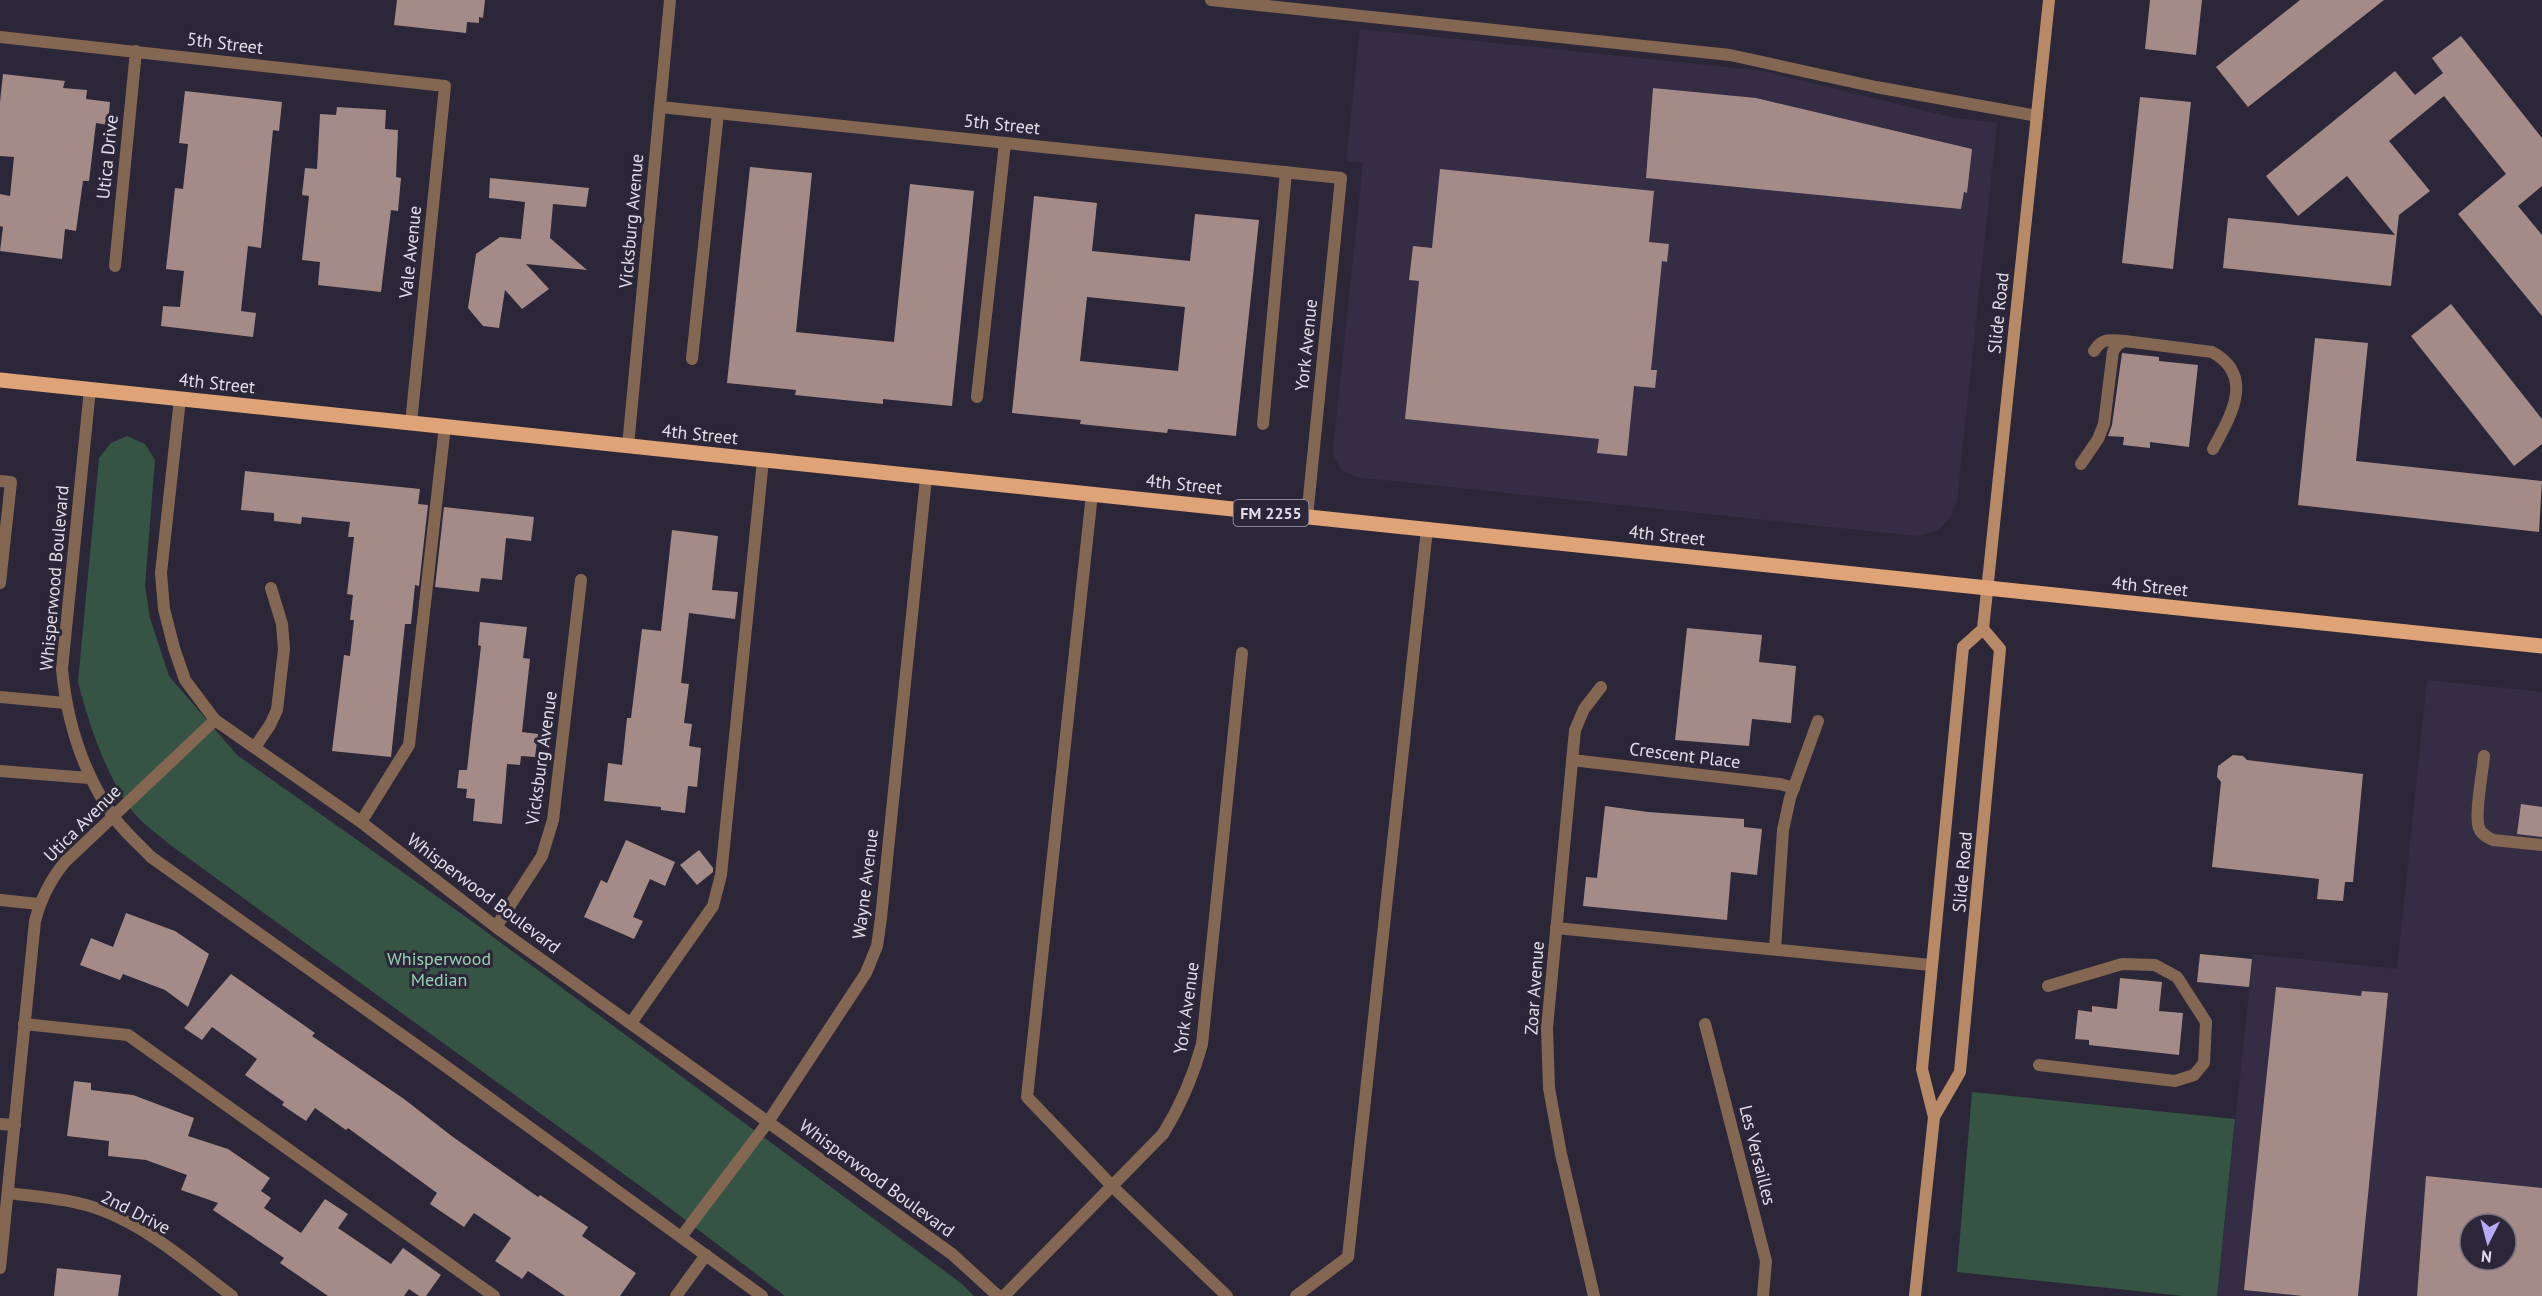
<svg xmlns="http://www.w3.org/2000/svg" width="2542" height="1296" font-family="'PT Sans',sans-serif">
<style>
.built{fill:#352d44;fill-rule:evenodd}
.green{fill:#355444}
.building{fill:#a48b88;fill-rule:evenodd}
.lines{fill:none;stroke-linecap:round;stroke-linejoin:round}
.service{stroke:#846752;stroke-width:12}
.minor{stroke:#846752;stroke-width:12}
.secondary{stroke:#b78966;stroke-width:12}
.primary{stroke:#dea376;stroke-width:15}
.labels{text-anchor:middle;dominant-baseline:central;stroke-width:6;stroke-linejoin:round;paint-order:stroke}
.shield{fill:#2c2738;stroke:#aaa6b3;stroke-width:1.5}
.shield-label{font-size:16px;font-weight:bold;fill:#e0dde8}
.street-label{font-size:18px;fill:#e0dde8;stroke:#2c2738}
.park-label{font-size:18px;fill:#95d3b2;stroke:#2c2738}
</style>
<rect width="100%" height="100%" fill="#2c2738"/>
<!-- built -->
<path class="built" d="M1360,29L1763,71L1955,118L1997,123L1957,501L1950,518L1938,530L1917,536L1356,477L1341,470L1335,459L1333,450L1363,163L1346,161Z
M2427,680L2542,692V1296H2217L2253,954L2397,969ZM2470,1224H2506V1260H2470Z"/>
<!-- green -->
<path class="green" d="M127,436L145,444L155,460L145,586L150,618L169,676L237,755L473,922L962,1284L974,1296H785L658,1199L169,844C158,834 144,825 134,813C108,781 88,722 78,682L99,458L111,443Z
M1972,1092L2235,1119L2217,1296H2184L1957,1272Z"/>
<!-- building -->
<path class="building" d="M397,0H485L483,18L479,17V23L467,22L466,33L394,25Z
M2150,0H2202L2196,55L2145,49Z
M2300,0H2384L2248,107L2216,67Z
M2461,36L2542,138V186L2518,206L2542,235V316L2458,214L2506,174L2444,96L2389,141L2430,191L2399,215L2391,286L2223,268L2228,218L2395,235L2347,176L2298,216L2266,176L2395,71L2415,95L2443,73L2432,58Z
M3,74L65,81L63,88L87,90L86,99L110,102L108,125L96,123L89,181H83L76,231L65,229L62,259L0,251L3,227L0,226V194L10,196L14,157L0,156V102Z
M1653,88L1756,98L1972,149L1967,193L1964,192L1961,209L1646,178Z
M185,91L282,102L279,131L273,130L261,248L248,246L241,311L256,313L253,337L161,326L163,306L180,307L184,271L166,269L175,188L183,189L188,144L179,143Z
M2140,97L2191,102L2173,269L2122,263Z
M337,107L386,110L385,129L398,130L396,177L401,178L398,211L391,210L381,292L318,285L320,262L302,260L309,196L302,195L305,168L317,169L320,114L336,115Z
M750,167L812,173L796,332L894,342L910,184L974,191L952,406L883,399V404L795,395L796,390L727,383Z
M1440,169L1654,191L1649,242L1669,244L1667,262L1662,261L1651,370H1657L1655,388L1634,386L1627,456L1597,453L1599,439L1405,419L1419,281L1409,280L1413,246L1432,248Z
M490,178L589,188L586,207L553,204L550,238L587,270L526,264L549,289L522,309L505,290L499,328L483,326L468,308L476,254L500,237L521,239L525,202L489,198Z
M1034,196L1097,203L1092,251L1190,261L1195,214L1259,220L1236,436L1168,429L1167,433L1080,424L1081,420L1012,413ZM1087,297L1185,307L1178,371L1080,361Z
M2451,304L2542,419V444L2514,466L2411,336Z
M2315,338L2368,343L2356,461L2542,481L2539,532L2298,505Z
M2122,353L2159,357V361L2198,365L2189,447L2150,442V448L2123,445L2124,437L2108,436L2112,425Z
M245,471L420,489L418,504L428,505L419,586L415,585L411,624H405L391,757L332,751L344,655L350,656L354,620H350L353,595L347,594L354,537H348L350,522L302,517L301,524L274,521V513L241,510Z
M444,507L534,517L531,541L506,538L502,580L481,578L479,592L435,587Z
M672,530L718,536L712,590L738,592L735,619L689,613L681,683L689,684L684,723L692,724L689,746L701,748L697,787L688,786L685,813L661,810V807L604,801L608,763L622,765L627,718H631L642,629L661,631Z
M480,622L527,627L523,658L530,659L522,732L538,734L535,757L521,756L520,765L507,764L502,824L473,821L475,799L466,798L467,789L457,788L459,770H467L481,646L478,645Z
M1687,628L1762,635L1759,662L1796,666L1791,723L1752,719L1749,746L1675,740Z
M2233,755L2243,756L2247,760L2363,774L2353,882H2345L2343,901L2317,899L2319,879L2212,867L2221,782L2217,777L2218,766Z
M2521,804L2542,807V837L2517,834Z
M1605,806L1648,812L1744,819V827L1762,829L1757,875L1731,872L1727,920L1583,906L1586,877L1597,878Z
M626,840L675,862L665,886L650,879L633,917L643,921L634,939L584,917L601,880L607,883Z
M699,850L713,868V872L697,885L680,865Z
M126,913L175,931L209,954L188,1007L165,990L123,974L120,980L80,965L91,938L113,947Z
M2200,954L2252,959L2249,987L2197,982Z
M231,974L315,1033L312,1036L404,1099L453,1137L538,1197L540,1195L588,1227L582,1236L636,1273L620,1296H565L528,1271L522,1279L495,1261L511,1238L474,1213L464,1227L430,1204L437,1193L348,1128L346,1130L315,1108L306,1121L282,1105L284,1102L245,1075L257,1059L212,1027L202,1040L184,1028Z
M2120,978L2162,982L2159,1011L2183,1013L2179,1055L2089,1045V1040L2075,1039L2078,1010L2092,1012V1006L2117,1009Z
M2276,987L2361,996L2362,991L2388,993L2358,1296H2303L2244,1290Z
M74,1081L91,1083V1090L133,1095L194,1118L188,1136L228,1149L270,1178L261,1191L271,1198L264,1208L301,1233L325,1199L348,1214L338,1228L391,1264L403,1248L441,1275L426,1296H419L409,1289L404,1296H328L280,1263L284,1258L213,1210L218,1203L181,1190L187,1175L146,1160L108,1156L109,1141L67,1136Z
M2426,1176L2542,1188V1296H2417ZM2470,1224H2506V1260H2470Z
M57,1268L121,1275L118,1296H54Z"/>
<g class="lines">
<!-- service -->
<path class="service" d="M1211,0L1730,55L1876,87L2037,116
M2094,351C2103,337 2109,340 2125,341
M692,359L718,113
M977,397L1005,143
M1263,424L1286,172
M2081,464L2098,439L2104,424L2113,351L2118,344L2125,341L2212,352C2256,376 2230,417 2213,449
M0,481L11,482L0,583
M1092,494L1027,1097L1113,1187L1227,1296
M0,697L65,703
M2484,756C2483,771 2474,815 2479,828C2481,834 2487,837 2493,840L2542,845
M0,771L89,778
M361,822L409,745L445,426
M0,900L39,904
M1556,928L1931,965
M1775,949L1783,830L1790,798L1818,721
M631,1023L713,906L721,875L763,460
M24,1024L128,1035L494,1296
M2039,1065L2175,1081L2194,1075L2204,1063L2206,1022L2177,977L2155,965L2122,964L2048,986
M0,1124L15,1125
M676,1296L706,1255
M1296,1296L1348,1257L1427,529"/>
<!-- minor -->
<path class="minor" d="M0,37L445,86L411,423
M660,107L1341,178L1307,517
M115,266L136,51
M90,389L62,669C67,723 82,771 113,816C123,831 139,844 151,857L437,1060L762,1296
M180,399L161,573L164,609L174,648L185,680L215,720L361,822L496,927L952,1254L998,1296
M628,446L670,0
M255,747L270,725L277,710L284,649L282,624L271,588
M1572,760L1780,784L1794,788
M496,927L542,856L553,820L581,580
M1705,1024L1766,1261L1763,1296
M8,1193C40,1197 74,1199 104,1211C152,1230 192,1266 232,1296
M681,1237L768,1122L866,973L877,946L881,918L926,478
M0,1268L35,921C41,898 50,880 65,862L215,720
M1004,1296L1163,1134C1181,1105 1193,1077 1202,1044L1242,653
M1594,1296L1561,1154L1549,1088L1547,1028L1575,730L1584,709L1601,687"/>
<!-- secondary -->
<path class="secondary" d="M1934,1117L1960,1072L2000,649L1983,629
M1915,1296L1934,1117L1922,1069L1963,647L1983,629L2049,0"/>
<!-- primary -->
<path class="primary" d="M0,380L2542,646"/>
</g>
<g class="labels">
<!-- shield labels -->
<rect class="shield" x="1233.5" y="500" width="75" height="26" rx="4.5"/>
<g class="shield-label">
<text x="1271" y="513">FM 2255</text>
</g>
<!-- street labels -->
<g class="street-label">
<text transform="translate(225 43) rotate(7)">5th Street</text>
<text transform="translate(1002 124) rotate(6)">5th Street</text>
<text transform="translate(107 157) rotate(-84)">Utica Drive</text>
<text transform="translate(631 221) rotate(-85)">Vicksburg Avenue</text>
<text transform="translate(410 252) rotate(-84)">Vale Avenue</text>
<text transform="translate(1998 313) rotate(-84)">Slide Road</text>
<text transform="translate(1306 345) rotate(-84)">York Avenue</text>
<text transform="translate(217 383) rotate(6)">4th Street</text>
<text transform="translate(700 434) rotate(6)">4th Street</text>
<text transform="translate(1184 484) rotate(6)">4th Street</text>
<text transform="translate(1667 535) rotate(6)">4th Street</text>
<text transform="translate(54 578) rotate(-85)">Whisperwood Boulevard</text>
<text transform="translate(2150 586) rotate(6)">4th Street</text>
<text transform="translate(1685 755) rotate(7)">Crescent Place</text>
<text transform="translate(541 758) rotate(-82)">Vicksburg Avenue</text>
<text transform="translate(82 823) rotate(-45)">Utica Avenue</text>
<text transform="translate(1962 872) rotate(-85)">Slide Road</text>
<text transform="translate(865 884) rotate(-83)">Wayne Avenue</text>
<text transform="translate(484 893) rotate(37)">Whisperwood Boulevard</text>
<text transform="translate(1534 988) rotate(-86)">Zoar Avenue</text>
<text transform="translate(1186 1008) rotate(-82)">York Avenue</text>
<text transform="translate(1758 1155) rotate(76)">Les Versailles</text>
<text transform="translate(877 1178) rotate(36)">Whisperwood Boulevard</text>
<text transform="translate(136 1212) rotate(27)">2nd Drive</text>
</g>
<!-- park labels -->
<g class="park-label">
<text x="439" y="958">Whisperwood<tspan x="439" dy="21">Median</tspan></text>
</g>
</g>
<!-- north arrow -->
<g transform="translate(2488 1242) rotate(186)"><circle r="28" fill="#2c2738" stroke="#74707e" stroke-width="1.5"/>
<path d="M0-4.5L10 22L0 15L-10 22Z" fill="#b6abf8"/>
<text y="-9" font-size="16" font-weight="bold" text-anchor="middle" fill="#e0dde8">N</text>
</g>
</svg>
